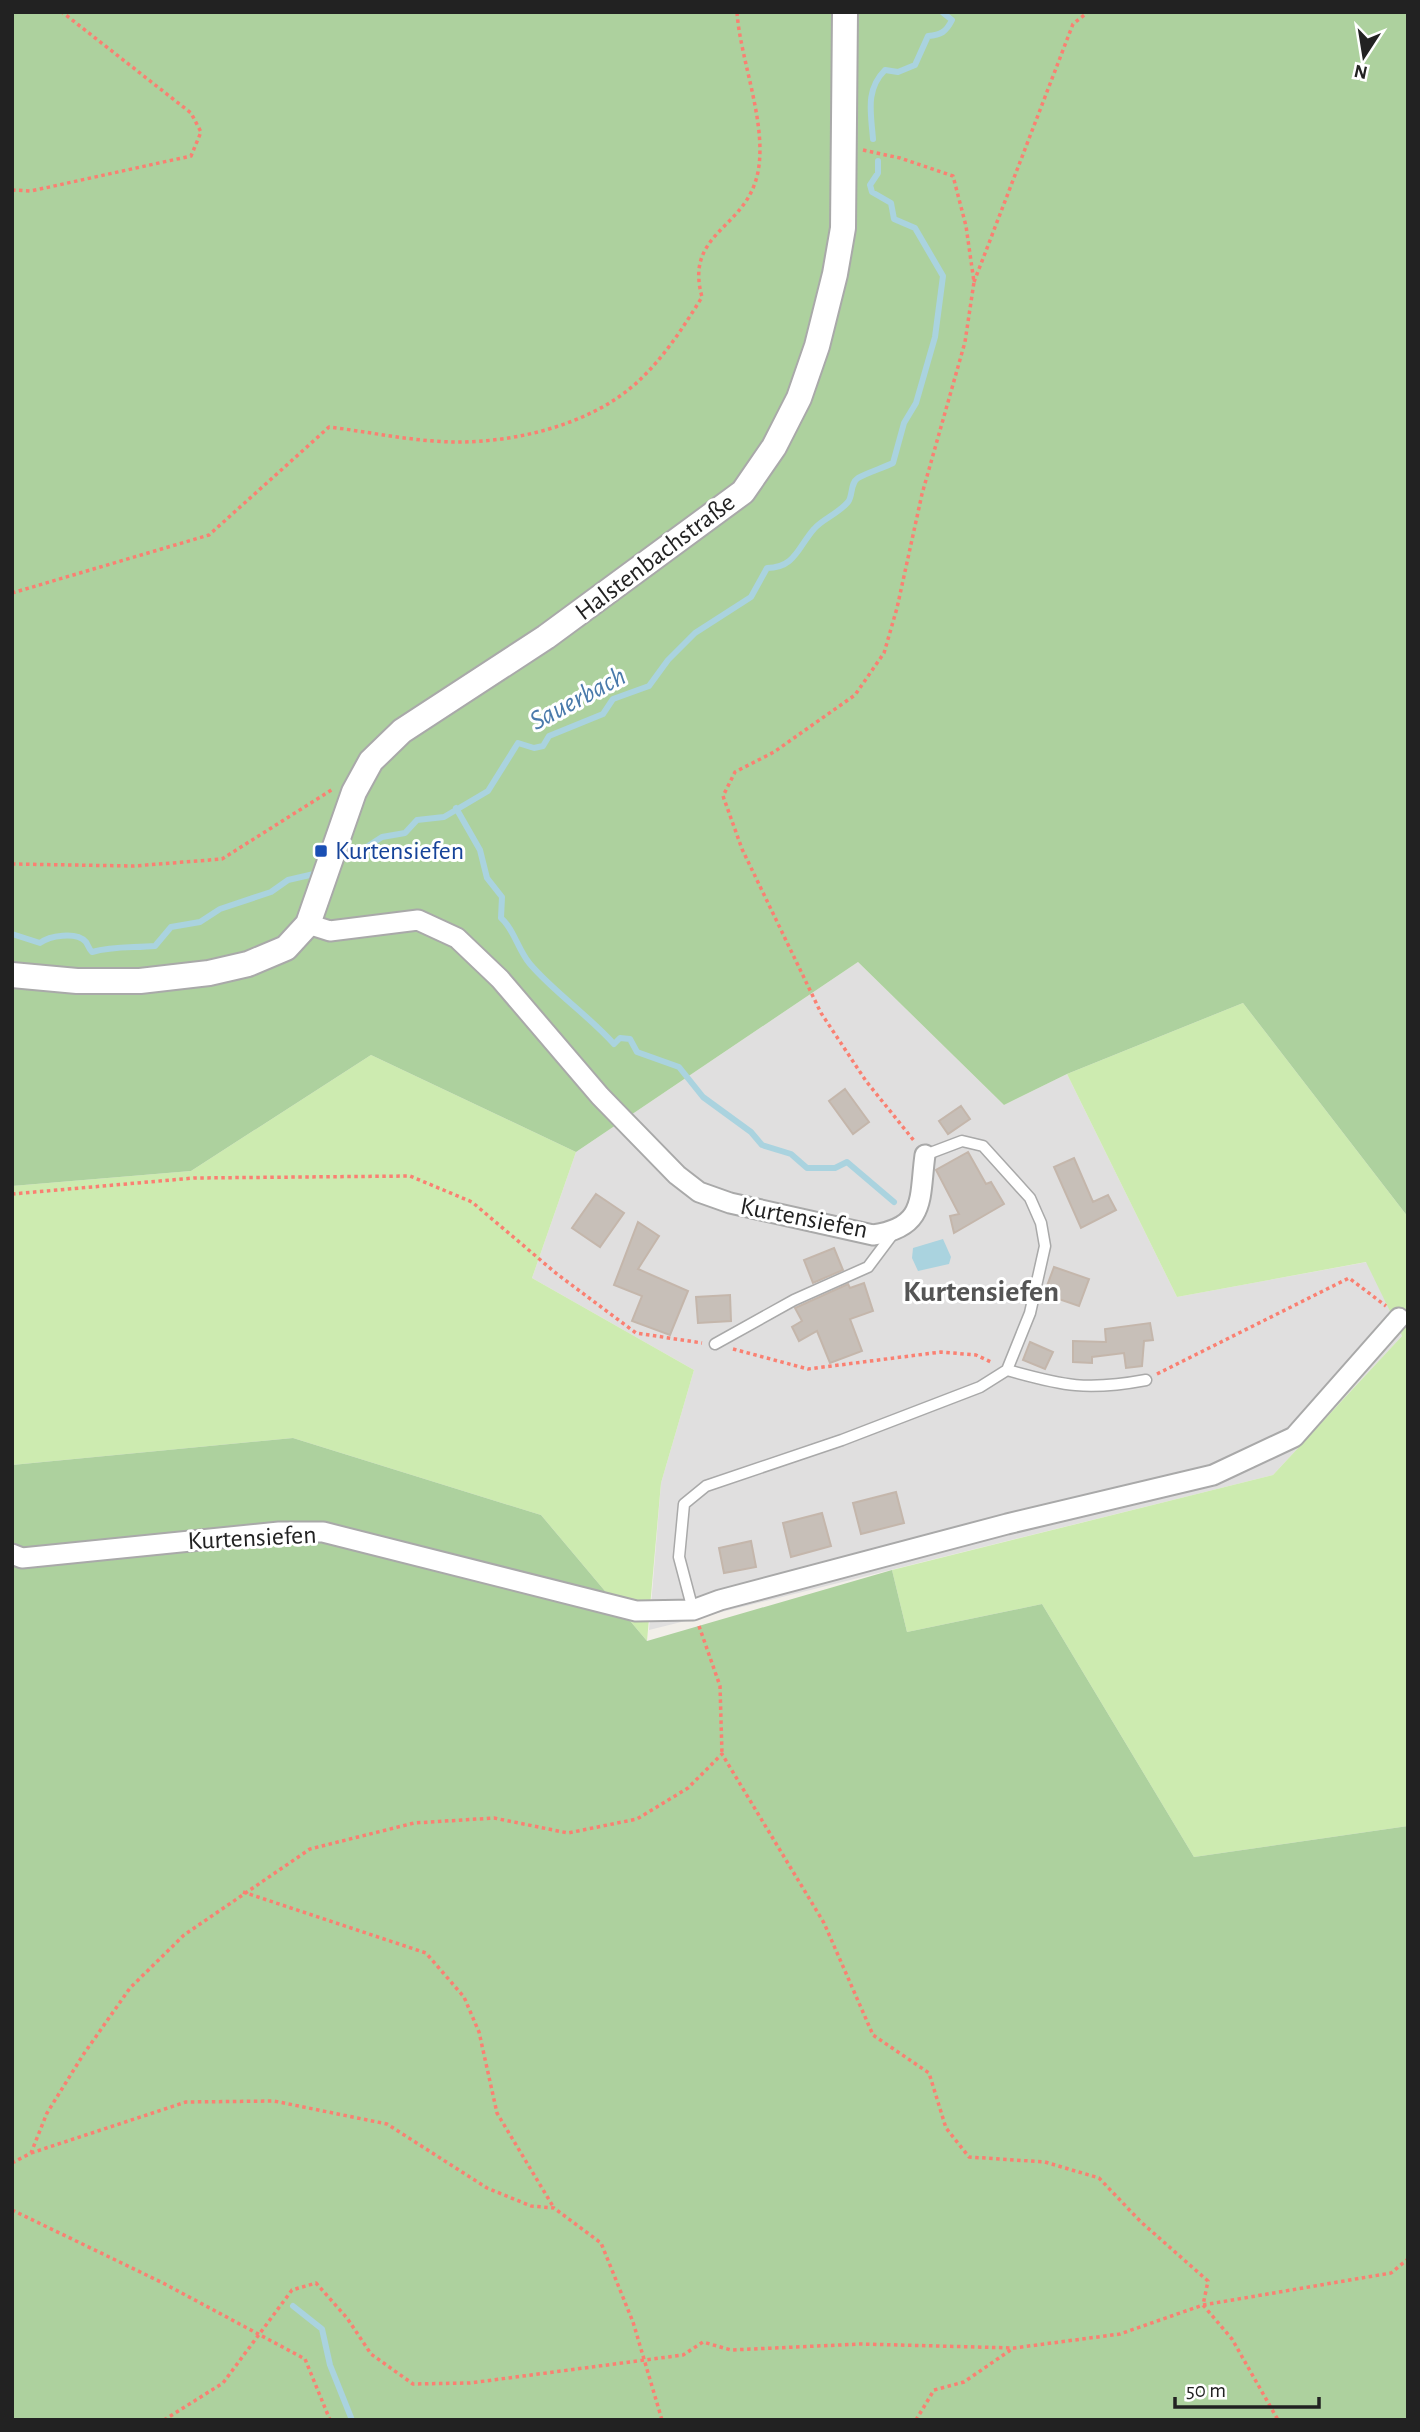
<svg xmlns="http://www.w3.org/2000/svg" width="1420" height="2432" font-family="'Alegreya Sans',sans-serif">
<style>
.residential{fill:#e0dfdf}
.grass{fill:#cdebb0}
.forest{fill:#add19e}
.water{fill:#aad3df}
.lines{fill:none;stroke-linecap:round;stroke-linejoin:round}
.stream{stroke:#aad3df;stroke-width:6}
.building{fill:#c7bfb8;stroke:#c4b6ab;stroke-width:2}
.service-casing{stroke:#a9a9a9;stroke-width:13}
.minor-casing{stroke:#a9a9a9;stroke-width:23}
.tertiary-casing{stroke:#a9a9a9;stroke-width:28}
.path{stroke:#fa8072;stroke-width:3.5;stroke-dasharray:3.5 3.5;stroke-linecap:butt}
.service{stroke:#fff;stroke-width:10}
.minor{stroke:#fff;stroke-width:19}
.tertiary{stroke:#fff;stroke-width:24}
.transit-dot{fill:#1a4fb4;stroke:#fff;stroke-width:2.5}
.labels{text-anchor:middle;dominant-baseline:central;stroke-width:6;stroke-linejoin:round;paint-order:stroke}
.street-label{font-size:26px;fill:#222;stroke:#fff}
.transit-label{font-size:26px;fill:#164399;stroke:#fff;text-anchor:start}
.water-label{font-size:28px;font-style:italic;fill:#4a7aab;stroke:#fff}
.quarter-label{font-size:30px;font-weight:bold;fill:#555;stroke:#fff}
</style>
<rect width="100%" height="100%" fill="#f2efe9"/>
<!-- residential -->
<path class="residential" d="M858,962L1004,1105L1067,1074L1177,1297L1367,1262L1402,1336L1273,1475L649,1630L661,1483L694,1370L532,1278L576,1152Z"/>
<!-- grass -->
<path class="grass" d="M1243,1003L1408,1217V1826L1194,1857L1042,1604L907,1632L892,1570L1273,1475L1402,1336L1366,1262L1177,1297L1067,1074Z
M371,1055L576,1152L532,1278L694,1370L661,1483L647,1641L541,1515L293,1438L12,1465V1186L191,1171Z"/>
<!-- forest -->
<path class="forest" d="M12,12H1408V1217L1243,1003L1067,1074L1004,1105L858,962L576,1152L371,1055L191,1171L12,1186Z
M293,1438L541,1515L647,1641L892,1570L907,1632L1042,1604L1194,1857L1408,1826V2420H12V1465Z"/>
<!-- water -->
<path class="water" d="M943,1239L951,1257L949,1264L918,1271L912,1258L913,1248Z"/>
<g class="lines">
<!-- stream -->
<path class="stream" d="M873,139C871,113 865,90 885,70L898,72L915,65L928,36C941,35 946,32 952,20L942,12
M456,808L480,850L487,878L502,897L501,918C514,929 518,950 530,964C555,993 588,1015 614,1044L620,1038L630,1039L637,1052L679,1067L703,1097L751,1132L762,1145L791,1154L807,1168H835L847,1162L894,1202
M348,859L382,837L405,833L417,820L444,817L488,791L518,743L534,748L543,746L549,736L603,714L613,699L649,686L668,660L695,633L751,597L767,568C795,568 798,547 814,529C822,519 838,514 848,502C853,496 850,483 858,478C864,474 885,467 893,463L904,423L916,403L935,337L943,276L915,228L894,219L891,203L872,192L870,185L878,173V161
M12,934L40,943C49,936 76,931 86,942C88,945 89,949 92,952C113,946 133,948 155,946L171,927L200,922L220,909L271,892L288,880L314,874
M293,2306L322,2329L330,2365L352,2420"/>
</g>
<!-- building -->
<path class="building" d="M845,1089L869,1122L853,1134L829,1101Z
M961,1106L970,1119L948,1134L939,1121Z
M968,1152L986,1184L991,1182L1004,1204L954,1233L950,1216L959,1214L936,1170Z
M1074,1158L1093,1202L1108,1195L1116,1210L1081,1228L1054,1167Z
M596,1194L624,1213L600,1247L572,1228Z
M638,1222L659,1236L638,1269L688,1291L670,1335L632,1321L642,1296L614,1285Z
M834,1248L843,1270L813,1283L804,1260Z
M1054,1267L1089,1279L1079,1306L1044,1294Z
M864,1283L873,1311L850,1319L862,1351L830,1363L817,1331L799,1341L792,1327L802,1321L795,1308L848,1284L850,1288Z
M730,1295L731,1321L698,1323L696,1297Z
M1150,1323L1153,1340L1144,1341L1142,1366L1126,1368L1124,1353L1092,1357V1363L1073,1362V1341L1106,1342L1105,1329Z
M1030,1342L1053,1352L1045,1369L1023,1360Z
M896,1492L904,1523L861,1534L853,1503Z
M822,1513L831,1546L791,1557L783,1523Z
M751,1541L756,1567L724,1573L719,1548Z"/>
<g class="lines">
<!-- service casing -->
<g class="service-casing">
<path id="service" d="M715,1344L794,1300L868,1267L895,1231
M1007,1370C1064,1386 1087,1391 1146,1380
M693,1610L679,1557L684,1504L706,1486L842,1440L980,1387L1007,1370L1030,1313L1045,1246L1041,1223L1030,1198L983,1146L962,1141L925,1155"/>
</g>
<!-- minor casing -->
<g class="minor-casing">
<path id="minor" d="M308,924L330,931L418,920L457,938L500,979L600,1096L677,1175L699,1192L730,1203L873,1235C927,1227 919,1198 925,1155
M12,1554L22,1558L279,1532H323L636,1611L693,1610L720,1600L1007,1524L1213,1475L1294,1437L1399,1318"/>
</g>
<!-- tertiary casing -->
<g class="tertiary-casing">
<path id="tertiary" d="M12,975L77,981H140L209,973L248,964L286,948L308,924L354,792L371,761L402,731L546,637L743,492L774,447L799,398L817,346L835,274L843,228L845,12"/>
</g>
<!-- path -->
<path class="path" d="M863,150L900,158L953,176L966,226L974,282L965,342L922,494L897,608L884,653L855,695L774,752L735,772L723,796L742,849L821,1013L866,1081L915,1142
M12,190L31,191L191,156L201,132L191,113L62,12
M974,282L1073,24L1088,12
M12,593L209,535L329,427C371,432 415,442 457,442C517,442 587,425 633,386C661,362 683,328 702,297C685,236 739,230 755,183C772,134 740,62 737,12
M12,864L134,866L222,859L333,789
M12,1194L194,1178L410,1176L472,1202L557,1274L636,1333L702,1343
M733,1349L808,1369L941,1352L976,1355L993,1363
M1157,1374L1349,1278L1386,1306
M699,1626L720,1686L722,1754
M243,1892L426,1953L464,1997L479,2032L497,2113L554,2208
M31,2153L186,2102L274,2101L387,2124L487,2188L531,2206L554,2208L601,2243L633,2322L662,2420
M12,2163L31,2153L47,2113L83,2055L130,1988L184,1935L310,1849L414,1823L494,1818L568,1833L637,1819L688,1788L722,1754L824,1923L873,2035L929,2073L946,2128L969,2157L1045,2162L1099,2178L1141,2222L1208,2281L1203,2305L1232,2339L1278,2420
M12,2210L163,2283L305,2359L330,2420
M164,2420L223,2383L292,2290L316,2283L347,2318L371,2354L413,2384L470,2383L683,2355L703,2342L731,2350L861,2344L1014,2348L1120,2334L1203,2305L1391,2273L1408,2259
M916,2420L934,2390L964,2382L1012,2349"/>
<!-- service -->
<use href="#service" class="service"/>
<!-- minor -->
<use href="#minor" class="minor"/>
<!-- tertiary -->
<use href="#tertiary" class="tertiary"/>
</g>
<!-- markers -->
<rect class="transit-dot" x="314" y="844" width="14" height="14" rx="3.5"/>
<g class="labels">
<!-- street labels -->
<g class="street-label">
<text transform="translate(655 557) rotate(-37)">Halstenbachstraße</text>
<text transform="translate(804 1218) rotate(11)">Kurtensiefen</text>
<text transform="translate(252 1538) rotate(-3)">Kurtensiefen</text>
</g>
<!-- transit labels -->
<g class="transit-label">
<text x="335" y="851">Kurtensiefen</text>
</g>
<!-- water labels -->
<g class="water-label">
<text transform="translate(578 699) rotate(-28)">Sauerbach</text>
</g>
<!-- quarter labels -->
<g class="quarter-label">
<text x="981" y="1292">Kurtensiefen</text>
</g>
</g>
<!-- border -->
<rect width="1420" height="2432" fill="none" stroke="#222222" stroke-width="28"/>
<!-- north arrow -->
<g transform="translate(1364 56) rotate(192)" stroke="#ffffff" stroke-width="5" paint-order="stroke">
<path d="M0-5L12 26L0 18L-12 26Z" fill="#222222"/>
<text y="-10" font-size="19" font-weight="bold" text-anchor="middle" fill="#222222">N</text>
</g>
<!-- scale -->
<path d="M1175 2397v10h144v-10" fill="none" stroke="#222222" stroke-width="3.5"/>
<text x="1186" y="2397" font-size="21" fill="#222222" stroke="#ffffff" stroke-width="5" paint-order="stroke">50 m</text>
</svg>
